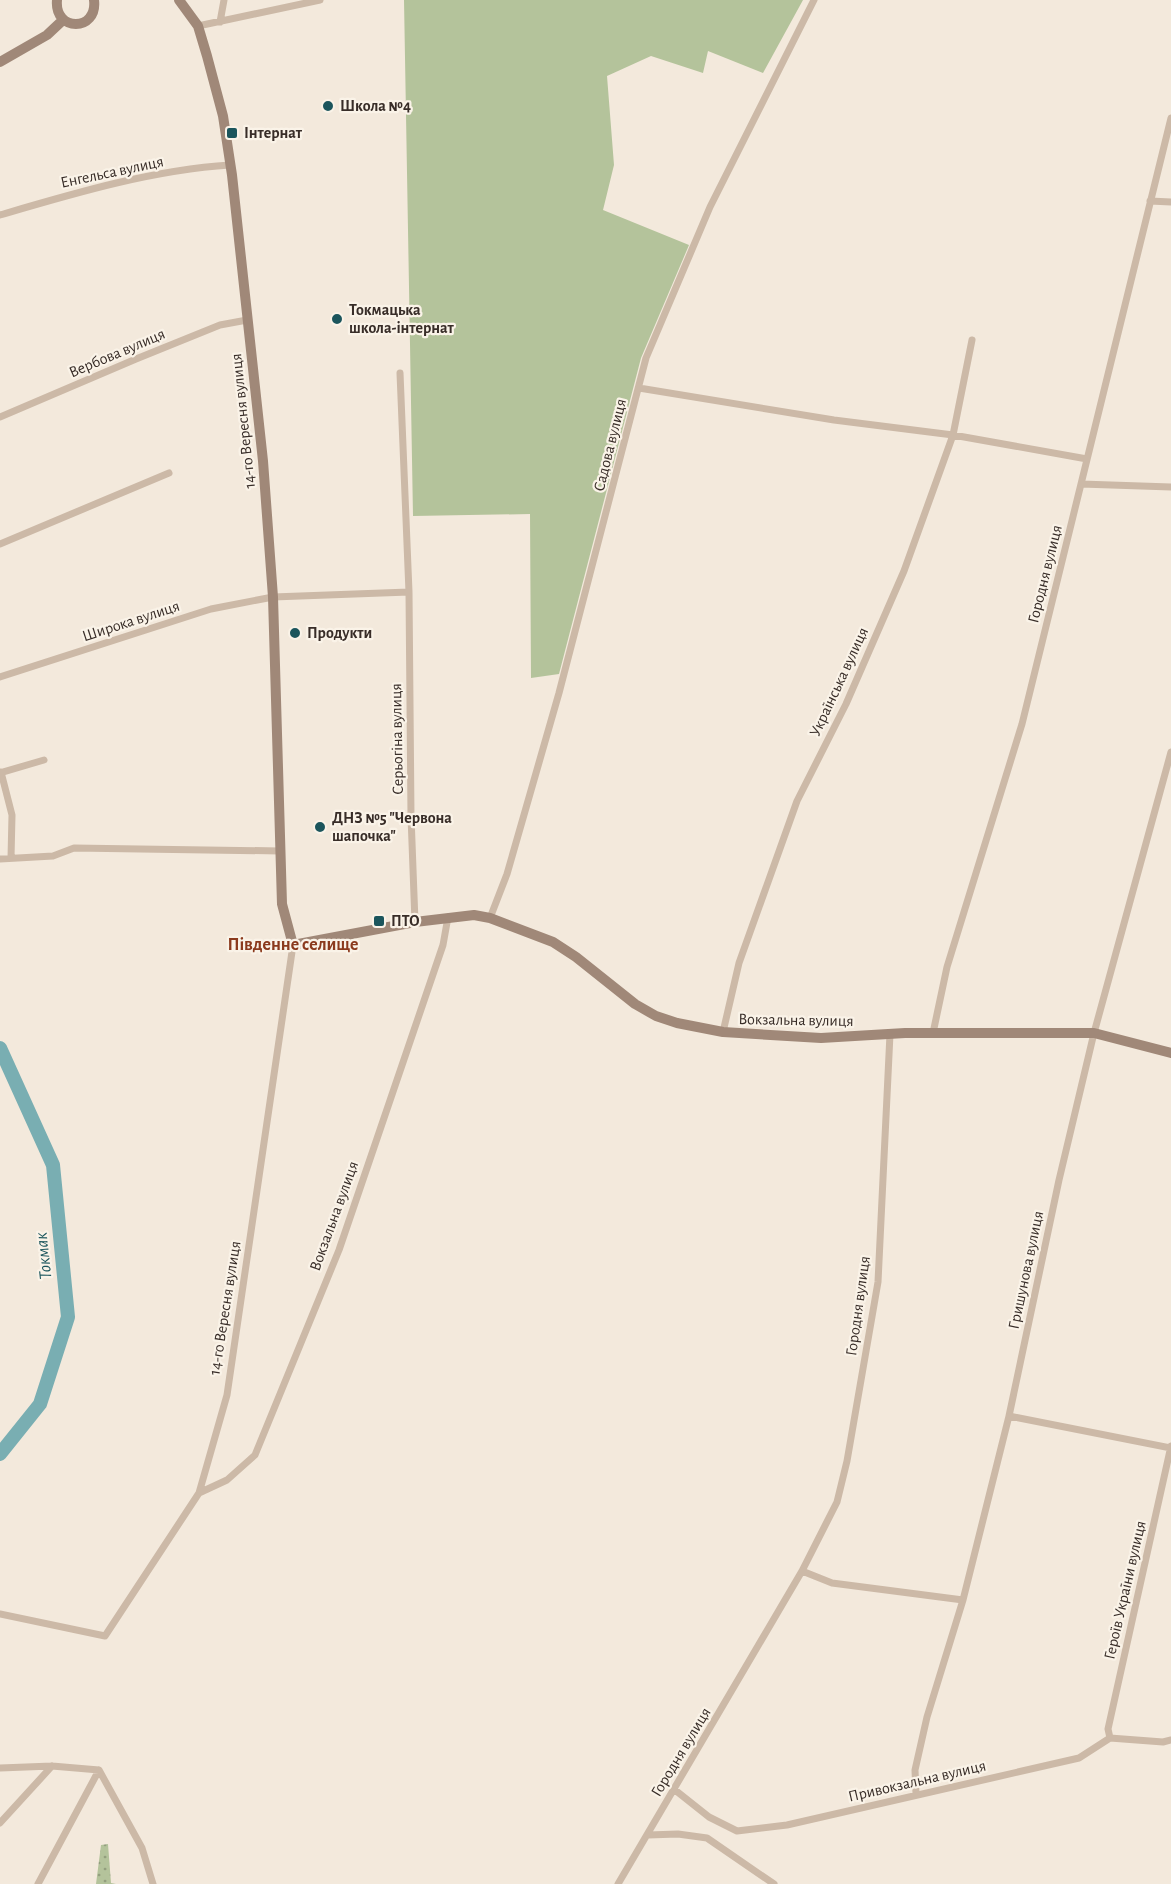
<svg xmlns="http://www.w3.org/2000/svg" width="1171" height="1884" font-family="'Alegreya Sans',sans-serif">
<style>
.grass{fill:#b4c39b}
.garden{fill:url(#garden-dots)}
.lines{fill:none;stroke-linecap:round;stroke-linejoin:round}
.river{stroke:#79aeb2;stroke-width:14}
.street{stroke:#ccb9a7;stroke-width:7}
.secondary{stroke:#a08878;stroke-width:10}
.poi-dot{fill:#1b555c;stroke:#faf3e8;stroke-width:2}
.labels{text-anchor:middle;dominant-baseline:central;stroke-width:4.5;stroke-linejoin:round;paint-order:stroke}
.poi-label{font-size:16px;font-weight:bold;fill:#382d28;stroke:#faf3e8;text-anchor:start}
.street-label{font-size:16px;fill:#382d28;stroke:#faf3e8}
.neighbourhood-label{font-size:18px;font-weight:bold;fill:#8b3a1d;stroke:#faf3e8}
.water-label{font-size:18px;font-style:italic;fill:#1b555c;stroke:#faf3e8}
</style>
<defs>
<pattern id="garden-dots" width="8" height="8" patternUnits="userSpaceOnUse" patternTransform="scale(1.5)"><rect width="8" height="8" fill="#b4c39b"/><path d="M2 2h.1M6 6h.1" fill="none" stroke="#939f7e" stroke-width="1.8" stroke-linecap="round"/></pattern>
</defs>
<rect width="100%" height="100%" fill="#f3e9dc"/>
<!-- grass -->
<path class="grass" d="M404,0H803L763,73L708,51L703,73L651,56L607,76L614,165L603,210L689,245L641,358L559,674L531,678L530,514L413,516Z"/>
<!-- garden -->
<path class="garden" d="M108,1844L111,1883L116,1884H96L101,1845Z"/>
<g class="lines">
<!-- river -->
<path class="river" d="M0,1048L53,1165L68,1317L40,1404L0,1454"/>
<!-- street -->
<path class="street" d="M220,22L224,0
M198,26L320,0
M1150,201L1171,202
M0,215C75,193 152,170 230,165
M400,373L409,592L411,816L415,922
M639,388L834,420L953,435L1087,459
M0,417L136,359L220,325L247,320
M1081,484L1171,487
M0,544L169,473
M0,677L211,609L273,597L409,592
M1,772L12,815L11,858
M0,773L44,760
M0,859L53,856L74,848L280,851
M490,918L507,874L559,693L646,358L710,207L814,0
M723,1032L739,963L797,801L846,704L904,571L953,435L972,340
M933,1033L947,967L1022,724L1171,118
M1009,1416L1171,1448
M199,1493L227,1480L255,1455L339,1250L443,945L448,917
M802,1571L832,1583L963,1600
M0,1614L105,1636L199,1493L227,1395L293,945
M1110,1738L1108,1729L1171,1446
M0,1768L52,1766L99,1770L142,1848L153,1884
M675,1790L709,1817L737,1831L787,1825L1079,1758L1110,1738L1163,1742L1171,1740
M916,1794L915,1770L927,1717L963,1600L1009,1416L1059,1180L1094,1033L1171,752
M0,1823L52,1766
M648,1835L678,1834L707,1838L774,1884
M38,1884L99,1770
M618,1884L802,1571L837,1502L847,1461L878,1282L890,1034"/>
<!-- secondary -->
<path class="secondary" d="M57,0C54,32 98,32 94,0
M179,0L198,26L207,56L223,116L232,175L263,461L273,597L282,904L293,945L415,922L474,915L490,918L553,942L576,957L635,1004L656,1016L677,1023L723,1032L821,1038L905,1033H1094L1171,1053
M0,62L47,35L63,20"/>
</g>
<!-- markers -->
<g class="poi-dot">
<circle cx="328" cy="106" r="6"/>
<rect x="226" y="127" width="12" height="12" rx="3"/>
<circle cx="337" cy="319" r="6"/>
<circle cx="295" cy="633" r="6"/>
<circle cx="320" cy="827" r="6"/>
<rect x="373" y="915" width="12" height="12" rx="3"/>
</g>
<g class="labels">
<!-- poi labels -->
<g class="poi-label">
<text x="340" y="106">Школа №4</text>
<text x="244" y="133">Інтернат</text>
<text x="349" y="310">Токмацька<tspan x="349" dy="18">школа-інтернат</tspan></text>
<text x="307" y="633">Продукти</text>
<text x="332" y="818">ДНЗ №5 "Червона<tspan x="332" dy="18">шапочка"</tspan></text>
<text x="391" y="921">ПТО</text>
</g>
<!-- street labels -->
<g class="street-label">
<text transform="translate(112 172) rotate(-12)">Енгельса вулиця</text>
<text transform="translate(117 353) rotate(-23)">Вербова вулиця</text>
<text transform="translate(243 421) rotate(-96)">14-го Вересня вулиця</text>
<text transform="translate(610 445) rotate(-76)">Садова вулиця</text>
<text transform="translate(1045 574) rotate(-76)">Городня вулиця</text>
<text transform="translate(131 621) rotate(-18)">Широка вулиця</text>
<text transform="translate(839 682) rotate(-65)">Українська вулиця</text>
<text transform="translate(397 739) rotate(-91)">Серьогіна вулиця</text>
<text transform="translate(796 1020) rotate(1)">Вокзальна вулиця</text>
<text transform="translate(334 1216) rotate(-70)">Вокзальна вулиця</text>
<text transform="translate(1026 1270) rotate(-78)">Гришунова вулиця</text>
<text transform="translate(858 1306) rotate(-82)">Городня вулиця</text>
<text transform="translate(225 1308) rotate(-81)">14-го Вересня вулиця</text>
<text transform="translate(1125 1590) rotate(-77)">Героїв України вулиця</text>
<text transform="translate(681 1752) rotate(-59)">Городня вулиця</text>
<text transform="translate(917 1781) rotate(-13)">Привокзальна вулиця</text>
</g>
<!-- neighbourhood labels -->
<g class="neighbourhood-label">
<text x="293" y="945">Південне селище</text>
</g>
<!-- water labels -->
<g class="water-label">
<text transform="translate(44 1256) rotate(-96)">Токмак</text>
</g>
</g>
</svg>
